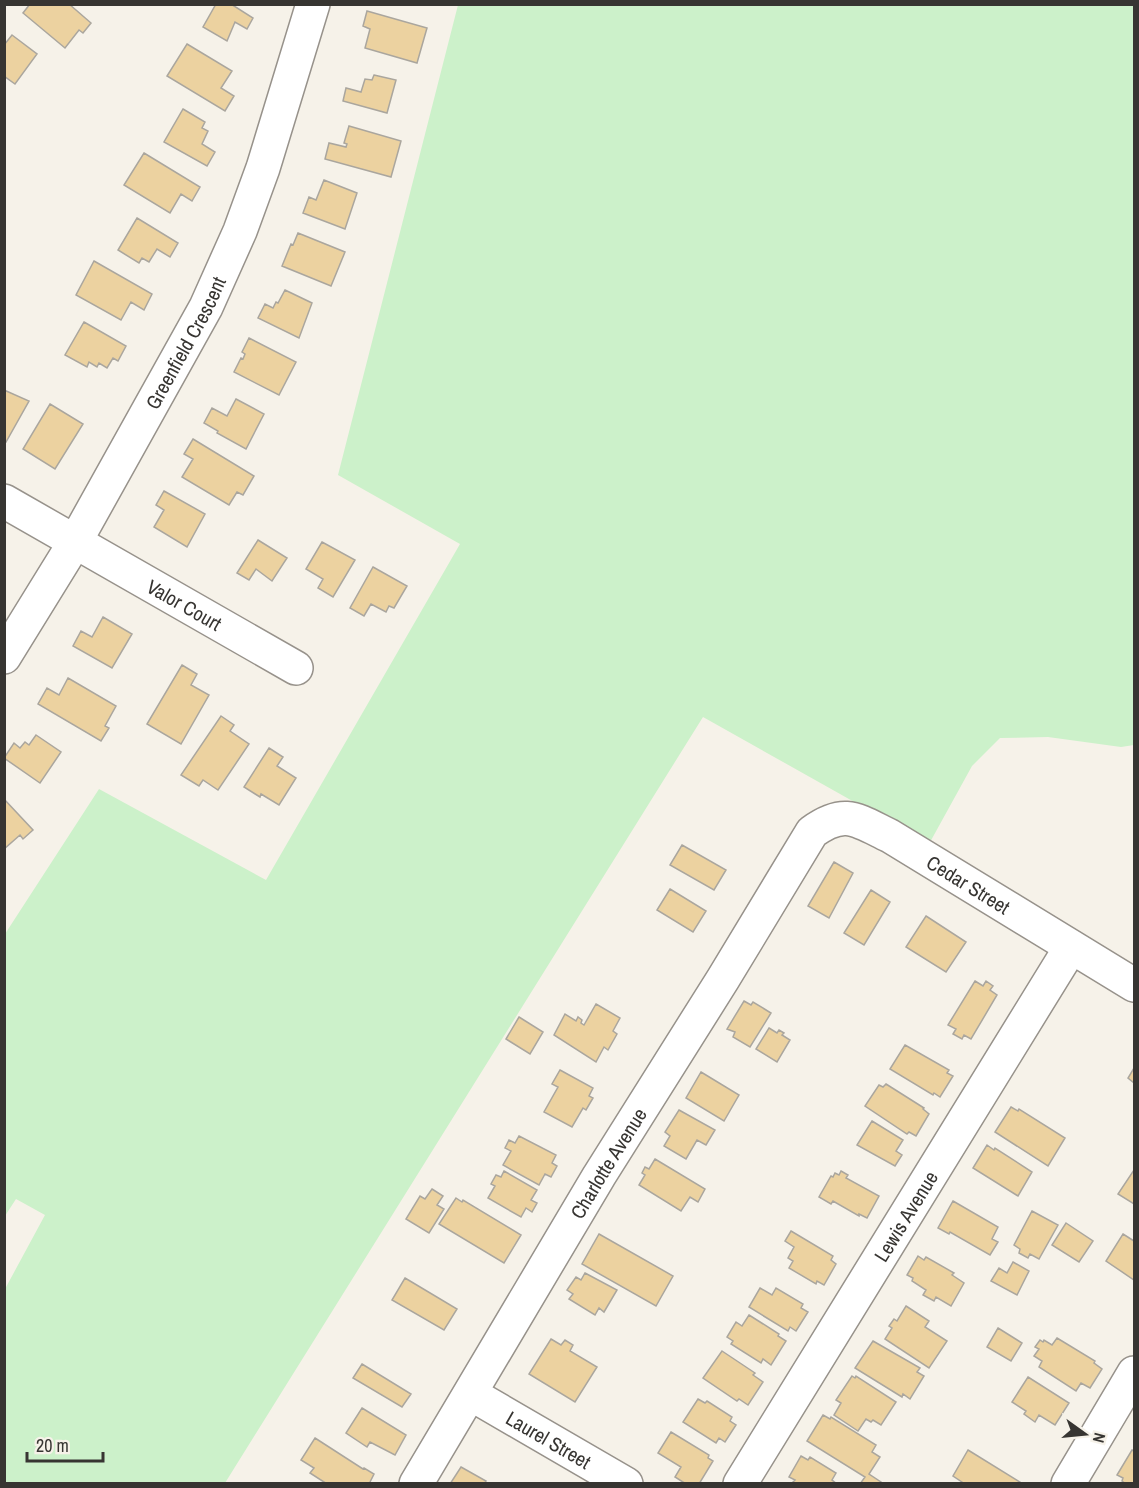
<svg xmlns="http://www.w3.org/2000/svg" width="1139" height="1488" font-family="'Archivo Narrow',sans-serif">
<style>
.green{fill:#ccf1ca}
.building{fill:#ecd2a0;stroke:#aaa69e;stroke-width:1.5}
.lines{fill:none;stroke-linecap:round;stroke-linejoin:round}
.minor-casing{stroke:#97928b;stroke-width:36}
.minor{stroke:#fff;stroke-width:33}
.labels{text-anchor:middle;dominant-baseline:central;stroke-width:6;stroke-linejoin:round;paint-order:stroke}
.street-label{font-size:20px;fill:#373532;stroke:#f6f2e9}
</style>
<rect width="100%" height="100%" fill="#f6f2e9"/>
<!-- green -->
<path class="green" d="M458,5H1134V745L1121,747L1048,737L1000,738L972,766L929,844L703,717L225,1483H5V1289L45,1215L16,1199L5,1216V934L99,789L266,880L460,544L338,475Z"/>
<!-- building -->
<path class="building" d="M30,4H69L91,23L83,33L79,30L65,48L23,13Z
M216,4H231L253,18L247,29L235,22L227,41L203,27Z
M367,11L427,28L417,63L365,48L370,29L363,26Z
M12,35L37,54L15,84L4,76V45Z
M187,44L232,71L221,88L234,96L225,111L167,76Z
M374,75L396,80L387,113L343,101L346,88L361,92L365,79L372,80Z
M183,109L205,122L202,128L208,131L202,144L215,152L207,166L164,142Z
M349,126L401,141L391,177L325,159L329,143L346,147L347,144L344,143Z
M144,153L200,187L192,201L181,194L170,213L124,185Z
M324,180L357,193L345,229L303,213L309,197L316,200Z
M137,218L178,243L170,257L157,249L149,262L142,258L139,263L118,250Z
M298,233L345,252L331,286L282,266L291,244L293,245Z
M94,261L152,294L144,310L131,302L121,320L76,295Z
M285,290L312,303L299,338L258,318L265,304L273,308L276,302L278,303Z
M84,322L126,346L118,361L113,358L107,368L99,363L97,367L89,362L87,367L65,355Z
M249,338L296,362L279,395L234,372L241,358L243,359L245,354L242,352Z
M4,390L29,401L6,442L4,441Z
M236,399L264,414L246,449L217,433L218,431L204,423L212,408L227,416Z
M50,404L83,424L55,469L23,449Z
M193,439L254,476L243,495L237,492L229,505L182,477L193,459L184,454Z
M164,491L205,514L187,547L154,527L164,510L156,505Z
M258,540L287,558L272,581L256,569L249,580L237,573Z
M322,542L355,560L333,597L318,588L323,579L306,569Z
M373,567L407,586L394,608L389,606L386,612L371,604L364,616L350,608Z
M103,617L132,634L112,668L73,646L81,631L92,637Z
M182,665L197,674L191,685L209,695L181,744L147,724Z
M68,678L116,706L105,726L109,728L101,741L38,704L47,688L59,695Z
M221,716L234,725L230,731L249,744L218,790L203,780L199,786L181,775Z
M36,735L61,752L40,783L4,758L14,743L20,748L25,742L29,745Z
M269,748L283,757L277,766L296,778L279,805L261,794L260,797L244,787Z
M4,799L33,830L23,839L20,835L4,849Z
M682,845L726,870L714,890L670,865Z
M834,862L853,873L829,918L808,906Z
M670,889L706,911L693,932L657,910Z
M871,890L890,902L864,945L844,933Z
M926,916L966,942L946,972L906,947Z
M975,981L983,986L986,981L993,986L990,990L997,995L971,1039L964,1035L962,1039L953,1034L956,1029L948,1025Z
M744,1001L751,1005L753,1002L771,1013L750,1047L733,1037L735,1032L727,1029Z
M596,1004L620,1018L613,1031L617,1034L608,1050L604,1047L596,1062L554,1035L565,1014L576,1021L578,1017L582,1020L581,1023L584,1025Z
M519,1017L543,1032L530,1054L506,1039Z
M769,1028L777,1033L779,1030L784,1033L782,1035L790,1040L777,1062L756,1049Z
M905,1045L949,1070L947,1073L953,1076L940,1097L934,1093L933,1095L890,1069Z
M1134,1068V1083L1128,1078Z
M560,1070L593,1088L589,1096L593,1098L586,1110L583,1108L572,1127L544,1112L558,1087L552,1084Z
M701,1072L739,1095L724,1121L686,1098Z
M886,1084L924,1108L923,1109L929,1114L916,1136L909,1132L907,1134L865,1106L879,1085L883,1087Z
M1011,1107L1018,1111L1019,1109L1065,1138L1048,1166L995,1132Z
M679,1110L715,1130L706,1145L697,1140L686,1159L664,1146L670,1136L665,1132Z
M872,1121L903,1140L896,1151L902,1155L895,1166L857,1145Z
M519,1136L556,1155L552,1163L557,1166L551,1177L545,1174L539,1185L503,1165L511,1151L505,1148L509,1140L515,1143Z
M987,1145L994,1150L995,1148L1032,1172L1018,1196L973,1168Z
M655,1159L705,1189L698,1202L690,1197L681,1211L639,1185L645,1175L642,1173L645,1167L649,1169Z
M1134,1170V1204L1118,1194Z
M504,1171L537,1190L531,1200L537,1203L532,1212L526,1208L521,1217L488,1198L495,1186L491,1184L496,1175L501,1177Z
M841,1171L848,1175L846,1178L879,1196L867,1218L859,1214V1216L833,1201L831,1204L819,1197L831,1176L833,1177L835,1173L839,1175Z
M432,1189L443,1196L437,1205L444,1209L429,1233L406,1219L420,1196L425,1199Z
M456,1198L462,1202L463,1200L521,1235L504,1263L439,1224Z
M953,1201L998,1227L992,1239L998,1242L990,1255L950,1232L949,1234L938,1228Z
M1032,1211L1058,1225L1039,1259L1030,1254L1028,1258L1019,1253L1020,1249L1014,1245Z
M1066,1223L1093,1241L1079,1262L1052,1245Z
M791,1231L833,1256L831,1260L836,1264L824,1285L817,1281L816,1284L789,1268L793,1261L788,1258L794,1247L785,1241Z
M599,1234L673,1276L656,1306L582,1264Z
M1123,1234L1134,1241V1280L1106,1261Z
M918,1256L924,1260L926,1257L954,1273L952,1275L964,1283L951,1306L936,1297L934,1301L923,1295L926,1290L912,1281L913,1278L907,1275Z
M1013,1262L1029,1271L1017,1295L991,1281L999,1268L1007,1273Z
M585,1273L617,1290L604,1312L599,1308L595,1315L569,1299L573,1294L567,1290L576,1277L581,1280Z
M405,1278L457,1309L444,1330L392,1300Z
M760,1288L772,1295L776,1288L803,1304L801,1308L808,1312L796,1331L790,1327L788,1331L749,1307Z
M906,1306L929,1321L925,1327L947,1341L929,1368L885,1339L892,1328L889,1326L894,1319L897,1321Z
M749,1315L779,1334L778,1336L786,1341L771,1365L763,1359L761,1363L731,1344L733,1341L727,1337L736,1322L742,1326Z
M998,1328L1022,1343L1011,1361L987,1347Z
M1057,1338L1095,1361L1094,1363L1102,1369L1090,1388L1081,1383L1076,1391L1039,1367L1042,1361L1034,1356L1039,1349L1035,1347L1040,1340L1043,1342L1044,1340L1052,1345Z
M551,1339L561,1345L565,1340L573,1345L570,1351L597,1367L575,1402L529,1374Z
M873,1341L920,1368L917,1372L924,1376L910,1399L903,1394L902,1397L855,1368Z
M722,1351L755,1373L753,1375L763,1382L748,1405L739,1399L737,1401L703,1378Z
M362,1364L411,1394L402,1407L353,1378Z
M852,1376L855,1378L856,1376L896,1402L881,1425L873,1420L871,1422L866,1419L858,1431L834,1415L841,1403L836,1400Z
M1028,1377L1069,1403L1055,1425L1039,1415L1035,1422L1024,1414L1026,1411L1012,1402Z
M698,1399L705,1403L707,1401L732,1417L730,1421L736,1425L725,1442L719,1438L716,1443L683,1422Z
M362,1408L406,1435L395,1455L370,1442L367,1447L346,1433Z
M823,1415L830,1419L831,1417L876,1445L872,1452L880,1457L869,1474L884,1484H860L865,1477L807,1441Z
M671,1432L709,1455L708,1458L713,1461L699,1484H686L675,1477L681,1467L658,1453Z
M315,1438L363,1469L364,1468L374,1474L369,1484H327L310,1473L314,1468L301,1460Z
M968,1450L1023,1484H965L953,1476Z
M1132,1450L1134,1451V1484H1126L1122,1481L1123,1478L1117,1475Z
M801,1456L808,1460L810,1457L836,1473L832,1480L837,1484L792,1483L795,1480L789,1477Z
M461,1467L486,1481L484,1484H450Z"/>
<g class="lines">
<!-- minor casing -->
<g class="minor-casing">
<g id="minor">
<path id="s1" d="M4,501L296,668"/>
<path id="s2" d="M4,657L75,542L206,307L240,231L263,168L313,4"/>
<path id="s3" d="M471,1394L626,1484"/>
<path id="s4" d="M416,1484L599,1176L723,979L812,832C845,808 857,820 890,836L1134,985"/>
<path id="s5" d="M740,1484L1071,947"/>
<path d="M1068,1484L1134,1373"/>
</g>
</g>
<!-- minor -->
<use href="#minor" class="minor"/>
</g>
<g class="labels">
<!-- street labels -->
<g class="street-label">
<text stroke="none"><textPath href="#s2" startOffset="363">Greenfield Crescent</textPath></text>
<text stroke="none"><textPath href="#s1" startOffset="208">Valor Court</textPath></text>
<text stroke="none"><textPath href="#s4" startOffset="940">Cedar Street</textPath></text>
<text stroke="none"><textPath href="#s4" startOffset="374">Charlotte Avenue</textPath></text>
<text stroke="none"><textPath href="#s5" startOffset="315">Lewis Avenue</textPath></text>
<text stroke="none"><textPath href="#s3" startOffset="90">Laurel Street</textPath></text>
</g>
</g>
<!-- border -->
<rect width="1139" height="1488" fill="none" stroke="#373532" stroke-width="12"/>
<!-- north arrow -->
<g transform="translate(1085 1434) rotate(105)" stroke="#f6f2e9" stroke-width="4.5" paint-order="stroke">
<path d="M0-4.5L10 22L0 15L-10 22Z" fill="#373532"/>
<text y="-9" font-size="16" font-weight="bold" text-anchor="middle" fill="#373532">N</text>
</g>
<!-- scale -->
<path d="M27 1452v9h76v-9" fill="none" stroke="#373532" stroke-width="3"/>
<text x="36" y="1452" font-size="18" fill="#373532" stroke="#f6f2e9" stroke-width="4.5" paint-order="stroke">20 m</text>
</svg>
